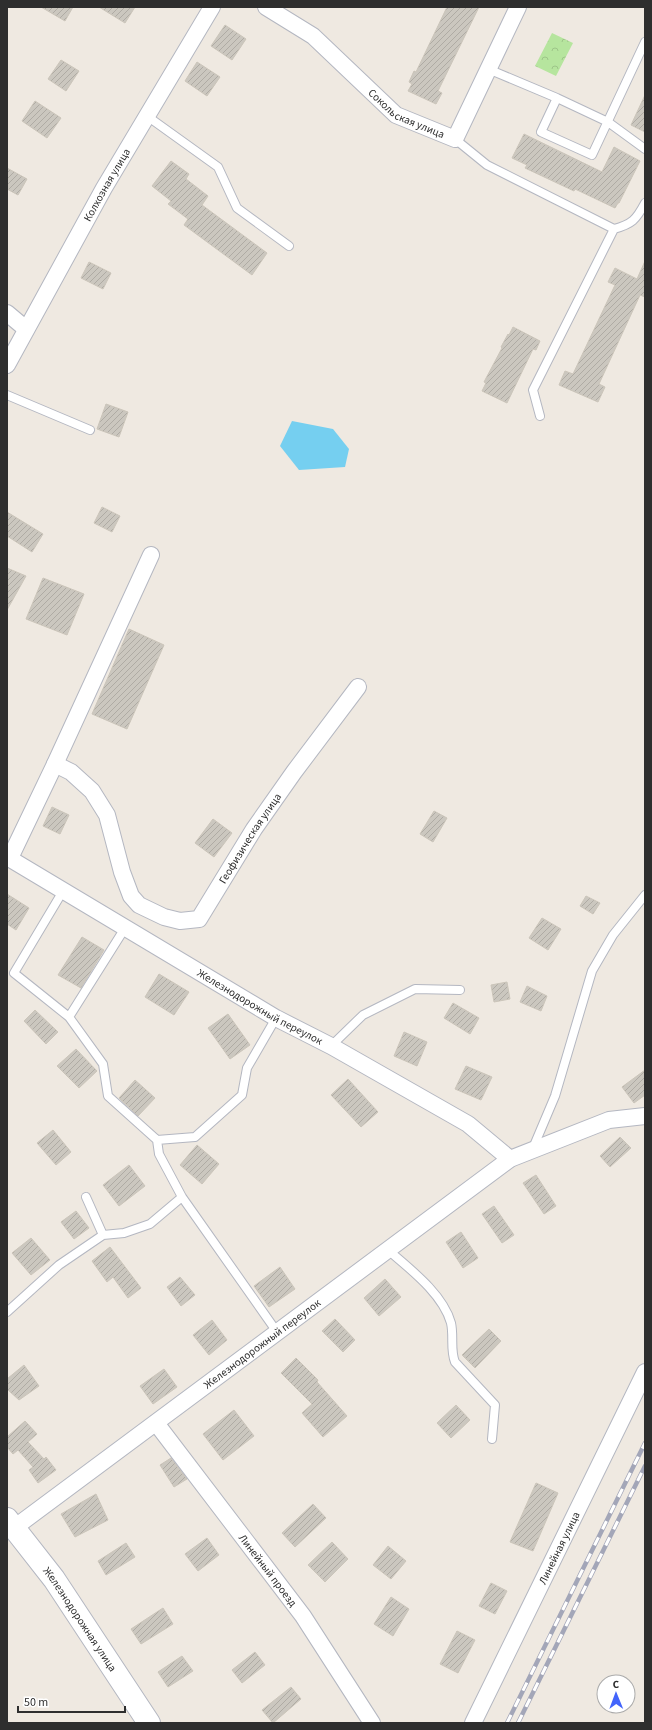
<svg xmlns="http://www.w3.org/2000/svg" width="652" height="1730" font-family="'Source Sans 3',sans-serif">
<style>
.park{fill:url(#park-crowns)}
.water{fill:#75cff0}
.building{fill:url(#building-hatch);stroke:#cbc5ba}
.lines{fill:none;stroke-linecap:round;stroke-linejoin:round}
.lane-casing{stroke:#b4b7c1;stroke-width:10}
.street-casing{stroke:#b4b7c1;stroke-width:18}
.secondary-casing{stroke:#b4b7c1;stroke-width:24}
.lane{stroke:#fff;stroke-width:8}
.street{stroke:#fff;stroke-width:16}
.secondary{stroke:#fff;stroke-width:22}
.rail-casing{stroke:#a3a6b8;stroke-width:4.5}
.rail{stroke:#fff;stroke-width:3;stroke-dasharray:9;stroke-linecap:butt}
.labels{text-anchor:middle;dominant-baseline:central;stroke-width:3;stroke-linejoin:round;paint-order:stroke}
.street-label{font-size:11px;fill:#2e2e2e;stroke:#fff}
</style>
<defs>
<pattern id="park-crowns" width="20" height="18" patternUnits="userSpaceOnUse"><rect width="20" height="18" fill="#b6e59e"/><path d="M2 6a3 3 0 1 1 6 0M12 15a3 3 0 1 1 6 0" fill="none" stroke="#9dc588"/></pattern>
<pattern id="building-hatch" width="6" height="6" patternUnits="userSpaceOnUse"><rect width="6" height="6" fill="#cbc7bf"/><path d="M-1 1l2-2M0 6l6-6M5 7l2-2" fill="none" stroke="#afaba4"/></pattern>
</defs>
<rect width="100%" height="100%" fill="#efe9e1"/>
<!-- park -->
<path class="park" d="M552,33L573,43L556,76L535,66Z"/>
<!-- water -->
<path class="water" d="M292,421L333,429L349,449L345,467L299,470L280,446Z"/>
<!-- building -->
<path class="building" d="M41,7H73L65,21Z
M99,7H135L125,23Z
M447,7H479L438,91L442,93L436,104L408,91L412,84L409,82L414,71L416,72Z
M225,25L246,39L232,60L211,46Z
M61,60L79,71L66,91L48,79Z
M197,62L220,77L207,96L185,81Z
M645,95V132L631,125Z
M35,101L61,118L47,138L22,121Z
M524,134L602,172L614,147L640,161L619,203H618L615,208L575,189L574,191L525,168L527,165L512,158Z
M171,161L189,174L186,179L208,196L202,205L267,253L252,275L184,225L188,219L168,204L171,201L152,186Z
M7,168L27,179L18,195L7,189Z
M645,261V297L640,295L599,384L605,387L598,402L559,385L565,371L573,374L615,285L608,282L615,268L637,279Z
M89,262L111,273L103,289L81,278Z
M513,327L540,341L536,350L533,349L507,403L482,391L486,383L484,382L502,348L501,347L508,334L509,335Z
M106,404L128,412L119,437L97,429Z
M102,507L120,516L112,532L94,523Z
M7,512L43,534L32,552L7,536Z
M7,568L26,576L7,610Z
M43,578L84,594L67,635L26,619Z
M129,629L164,645L127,729L92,714Z
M52,807L69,815L60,834L43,826Z
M434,811L447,818L433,842L420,834Z
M213,819L232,833L214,857L195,843Z
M7,894L29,908L16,930L7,924Z
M586,896L600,903L593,914L580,906Z
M542,918L561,929L548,950L529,938Z
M82,937L104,950L81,988L58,975Z
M159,974L189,992L174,1015L145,997Z
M507,982L510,999L494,1002L491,985Z
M527,986L547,996L541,1011L520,1002Z
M453,1003L479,1018L470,1034L444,1018Z
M35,1010L58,1032L46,1044L24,1021Z
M228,1014L250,1045L230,1059L208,1028Z
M404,1032L427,1042L417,1066L394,1056Z
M76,1049L97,1071L79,1088L57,1066Z
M466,1066L492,1077L481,1100L455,1089Z
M645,1070V1095L634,1103L622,1087Z
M348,1079L378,1112L361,1127L331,1095Z
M135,1080L155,1098L138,1116L119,1098Z
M53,1130L71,1152L56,1165L37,1143Z
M620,1137L631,1148L610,1167L600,1156Z
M197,1145L219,1164L202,1184L180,1165Z
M129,1165L145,1186L119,1206L103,1185Z
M536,1175L556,1206L544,1214L523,1183Z
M494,1206L514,1235L502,1243L482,1214Z
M76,1211L89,1228L74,1239L61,1222Z
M461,1232L478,1258L463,1268L446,1242Z
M31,1238L50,1260L31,1275L12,1253Z
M110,1247L141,1288L128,1298L113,1277L107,1282L92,1261Z
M280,1267L295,1289L269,1307L254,1286Z
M180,1277L195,1295L181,1306L167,1287Z
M385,1279L401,1297L379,1316L364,1298Z
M335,1319L355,1340L343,1352L322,1331Z
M212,1320L227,1340L209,1355L193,1335Z
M489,1329L501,1341L475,1368L462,1355Z
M296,1358L318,1380L317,1382L347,1416L323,1437L302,1413L312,1404L281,1373Z
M24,1365L39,1386L19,1400L7,1389V1379Z
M164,1369L177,1387L153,1404L140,1386Z
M456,1405L470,1420L451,1438L437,1423Z
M234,1410L254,1436L223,1460L203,1434Z
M25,1421L37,1434L28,1442L44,1459L46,1457L56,1470L38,1483L29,1470L33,1467L18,1450L13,1454L7,1447V1437Z
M171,1458L187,1479L174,1487L160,1465Z
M536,1483L558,1493L533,1551L510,1542Z
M96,1494L108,1520L75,1537L61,1514Z
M313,1504L326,1518L295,1547L282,1533Z
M207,1538L219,1555L198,1571L185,1554Z
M332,1542L348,1559L325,1582L308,1565Z
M126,1543L135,1557L106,1575L98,1561Z
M388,1546L406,1561L391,1579L373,1565Z
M491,1583L507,1591L495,1614L479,1606Z
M391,1597L409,1609L393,1636L374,1624Z
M163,1608L173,1624L141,1644L131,1629Z
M457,1631L475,1640L458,1673L440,1664Z
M255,1652L265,1665L242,1683L232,1670Z
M182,1656L193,1671L168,1687L158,1672Z
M291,1687L301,1699L273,1723L262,1710Z"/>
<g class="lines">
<!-- lane casing -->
<g class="lane-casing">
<path id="lane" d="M488,69L557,98L608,122L645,149
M557,98L541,132L592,155L645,42
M147,116L218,167L237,208L289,246
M455,139L487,165L614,229C632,224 636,220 645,203
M7,395L90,430
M540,416L533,390L614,229
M63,891L14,973L69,1017L103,1064L108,1096L157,1140L195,1137L242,1095L247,1068L276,1018
M69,1017L125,928
M331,1046L363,1015L415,989L460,990
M533,1148L555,1096L592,971L613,935L645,895
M86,1197L103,1235
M182,1197L277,1332
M388,1250C410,1269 443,1294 451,1323C454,1336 450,1350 455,1362L495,1405L492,1439
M7,1312L59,1265L103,1235L124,1233L150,1224L182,1197L159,1154L157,1140"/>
</g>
<!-- street casing -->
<g class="street-casing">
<g id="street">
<path id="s1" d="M266,7L313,36L396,115L455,139L518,7"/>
<path d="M7,313L26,329"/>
<path id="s2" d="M7,365L104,188L212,7"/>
<path id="s3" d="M55,764L71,772L92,791L107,815L122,872L131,896L139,905L164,917L180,921L199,919L254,829L294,772L358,687"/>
<path id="s4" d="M7,857L276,1018L331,1046L468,1124L510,1159"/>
<path d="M10,858L55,764L151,555"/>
<path id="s5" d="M156,1423L303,1616L372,1723"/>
<path id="s6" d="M14,1528L510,1159L609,1120L645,1116"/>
<path id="s7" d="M473,1723L645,1372"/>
</g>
</g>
<!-- secondary casing -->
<g class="secondary-casing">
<g id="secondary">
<path id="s8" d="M7,1519L54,1579L149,1723"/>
</g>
</g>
<!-- lane -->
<use href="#lane" class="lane"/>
<!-- street -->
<use href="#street" class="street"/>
<!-- secondary -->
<use href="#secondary" class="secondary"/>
<!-- rail casing -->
<g class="rail-casing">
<path id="rail" d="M507,1723L645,1443
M518,1723L645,1466"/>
</g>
<!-- rail -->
<use href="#rail" class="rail"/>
</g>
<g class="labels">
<!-- street labels -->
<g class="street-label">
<text stroke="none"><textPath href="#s1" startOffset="178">Сокольская улица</textPath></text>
<text stroke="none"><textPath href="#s2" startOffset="206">Колхозная улица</textPath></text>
<text stroke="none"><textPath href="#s3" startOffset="330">Геофизическая улица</textPath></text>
<text stroke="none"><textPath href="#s4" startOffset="294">Железнодорожный переулок</textPath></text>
<text stroke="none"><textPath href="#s6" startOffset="309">Железнодорожный переулок</textPath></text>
<text stroke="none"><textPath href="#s7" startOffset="195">Линейная улица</textPath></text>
<text stroke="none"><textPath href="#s5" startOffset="185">Линейный проезд</textPath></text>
<text stroke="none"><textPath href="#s8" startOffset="124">Железнодорожная улица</textPath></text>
</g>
</g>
<!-- border -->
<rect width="652" height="1730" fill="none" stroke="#2e2e2e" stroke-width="16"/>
<!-- north arrow -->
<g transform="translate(616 1694) rotate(359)"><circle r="19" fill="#ffffff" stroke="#ababab"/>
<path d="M0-3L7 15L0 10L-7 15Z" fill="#4264fb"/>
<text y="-6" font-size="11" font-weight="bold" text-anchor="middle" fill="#2e2e2e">С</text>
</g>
<!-- scale -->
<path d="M18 1706v6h107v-6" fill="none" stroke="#2e2e2e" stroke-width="2"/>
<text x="24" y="1706" font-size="12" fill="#2e2e2e" stroke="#ffffff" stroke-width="3" paint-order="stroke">50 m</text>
</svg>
